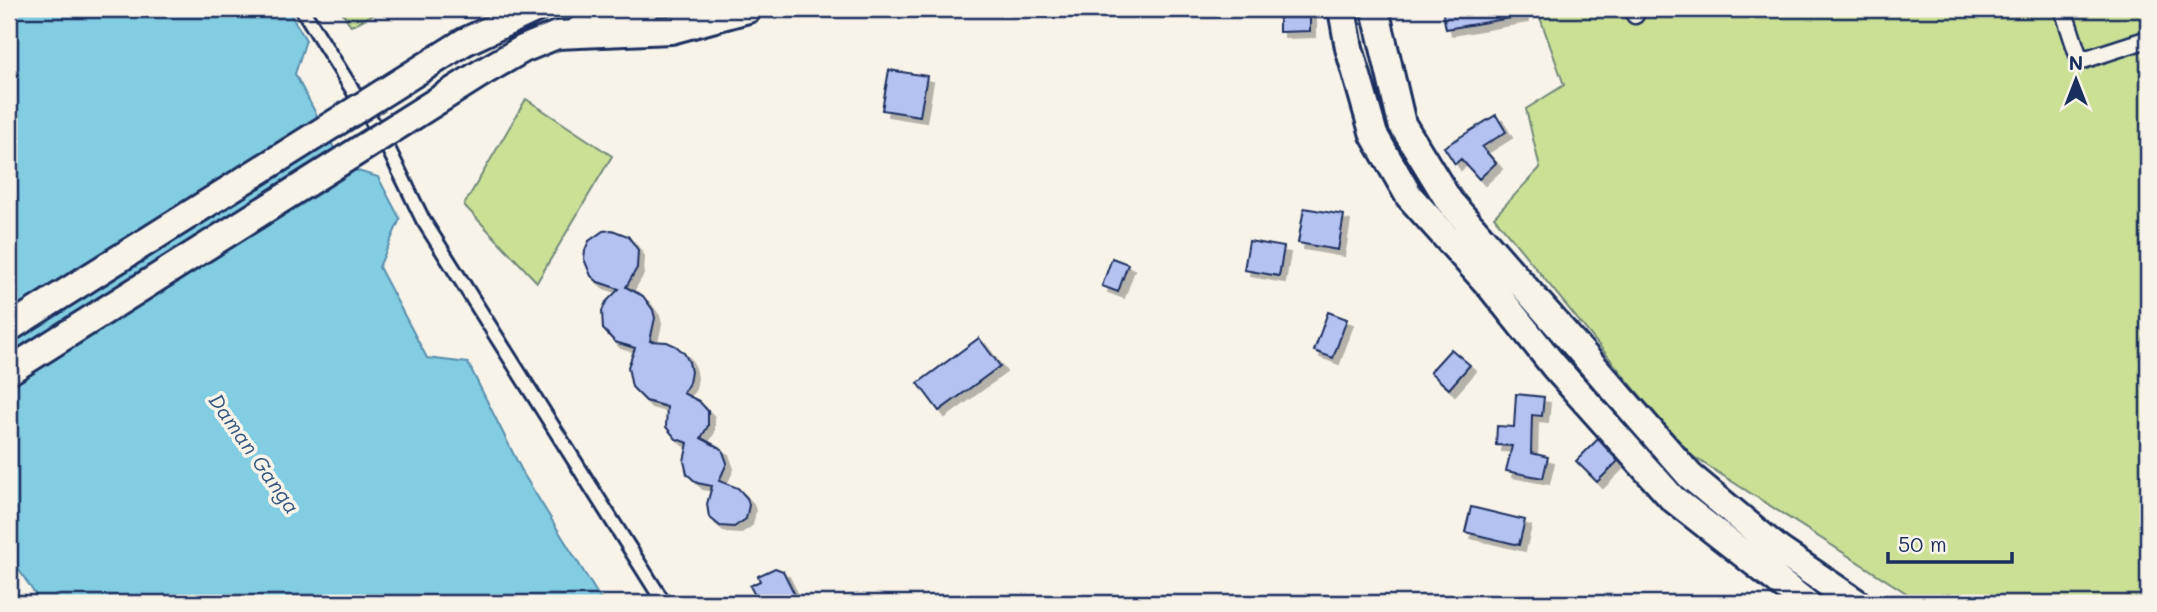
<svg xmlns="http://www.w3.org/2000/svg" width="2157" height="612" font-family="Mali,sans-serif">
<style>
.green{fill:#cbe095;stroke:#73887a;stroke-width:2}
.water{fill:#82cde2;stroke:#598ead;stroke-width:2}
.building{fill:#b4c2f2;stroke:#1b2f5e;stroke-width:2;filter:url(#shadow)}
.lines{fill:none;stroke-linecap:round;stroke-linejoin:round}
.pedestrian-casing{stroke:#1b2f5e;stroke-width:18}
.minor-casing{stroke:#1b2f5e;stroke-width:21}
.secondary-casing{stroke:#1b2f5e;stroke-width:28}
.trunk-casing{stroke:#1b2f5e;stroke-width:32}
.path{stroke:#1b2f5e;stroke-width:2.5;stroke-dasharray:2 5;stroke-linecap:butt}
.pedestrian{stroke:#f7f3e8;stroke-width:12}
.minor{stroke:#f7f3e8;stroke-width:16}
.secondary{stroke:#f7f3e8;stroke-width:23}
.trunk{stroke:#f7f3e8;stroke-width:26}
.trunk-bridge-casing{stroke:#1b2f5e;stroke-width:32;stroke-linecap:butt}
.trunk-bridge{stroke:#f7f3e8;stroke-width:26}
.labels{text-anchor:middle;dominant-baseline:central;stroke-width:7;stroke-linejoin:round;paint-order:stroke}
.water-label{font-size:21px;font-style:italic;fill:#35567f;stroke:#f7f3e8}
</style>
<defs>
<filter id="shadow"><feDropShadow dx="6" dy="6" stdDeviation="0" flood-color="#0004"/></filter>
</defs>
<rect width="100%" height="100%" fill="#f7f3e8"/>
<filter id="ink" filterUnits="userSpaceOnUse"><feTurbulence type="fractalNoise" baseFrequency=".0143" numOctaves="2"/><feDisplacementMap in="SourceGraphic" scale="14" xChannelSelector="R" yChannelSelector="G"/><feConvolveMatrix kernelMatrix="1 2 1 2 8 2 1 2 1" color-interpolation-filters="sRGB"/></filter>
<g filter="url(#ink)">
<!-- green -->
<path class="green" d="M340,9H384L351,26Z
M1537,9H2148V603H1922L1686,452L1494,217L1540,168L1526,109L1564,85Z
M526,99L612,156L537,282L464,205Z"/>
<!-- water -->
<path class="water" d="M9,9H287L306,40L295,74L344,167L378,177L400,219L379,267L427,358L468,363L524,475L603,603H41L9,555Z"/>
<!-- building -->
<path class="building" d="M1279,9H1310V31L1279,32Z
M1442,9H1521L1522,16L1446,29Z
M889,70L927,76L920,116L882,110Z
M1496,115L1506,132L1482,147L1496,163L1479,179L1461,159L1455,164L1444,147Z
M1304,208L1344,215L1338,250L1298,243Z
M612,230L628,236L638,250L637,268L626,287L643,296L653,310L655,318L650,341L667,342L676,346L684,353L689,362L691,372L689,383L683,393L699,401L708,411V426L701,438L722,449L727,463L719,481L738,488L747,498L749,505L746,519L734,527L720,526L709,517L707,504L712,486L697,483L687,474L684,461L688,443L676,439L666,427L667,407L646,401L632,387L628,367L635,348L615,342L603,329L602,311L606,302L619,289L598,282L591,276L584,259L585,250L589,241L603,231Z
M1249,241L1284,247L1279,276L1244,270Z
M1112,258L1128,264L1118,292L1102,286Z
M1328,312L1347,319L1333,358L1314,351Z
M979,338L1000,366L939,411L918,383Z
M1451,349L1470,365L1449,389L1430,372Z
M1516,394L1544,397L1542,416L1532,415L1531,453L1548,457L1543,478L1506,471L1512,446L1496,445L1497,426L1514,427Z
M1598,439L1618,461L1597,482L1576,461Z
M1471,507L1525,520L1519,545L1465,532Z
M775,568L783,571L799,603H759L750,586L760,581L758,576Z"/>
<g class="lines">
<!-- pedestrian casing -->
<g class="pedestrian-casing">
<path id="pedestrian" d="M302,9L385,142L423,220L664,603"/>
</g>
<!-- minor casing -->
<g class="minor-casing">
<path id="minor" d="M1633,9L1635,15
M2063,9L2080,61L2148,39"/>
</g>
<!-- secondary casing -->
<g class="secondary-casing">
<path id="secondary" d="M578,29L646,9"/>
</g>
<!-- trunk casing -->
<g class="trunk-casing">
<path id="trunk" d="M1342,9L1349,48L1374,135L1409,196L1490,286L1554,366L1672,498L1806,603
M1375,9L1402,124L1449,201L1690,476L1779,550L1857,603
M464,42L535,9
M483,72L523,49L557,35L671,30L748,9"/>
</g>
<!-- path -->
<path class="path" d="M468,16L476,9"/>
<!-- pedestrian -->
<use href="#pedestrian" class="pedestrian"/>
<!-- minor -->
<use href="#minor" class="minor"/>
<!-- secondary -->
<use href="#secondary" class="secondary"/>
<!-- trunk -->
<use href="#trunk" class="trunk"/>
<!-- trunk-bridge casing -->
<g class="trunk-bridge-casing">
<path id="trunk-bridge" d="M9,328L464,42
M9,371L483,72"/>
</g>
<!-- trunk-bridge -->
<use href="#trunk-bridge" class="trunk-bridge"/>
</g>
</g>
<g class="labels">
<!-- water labels -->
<g class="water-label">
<text transform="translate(255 453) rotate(55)">Daman Ganga</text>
</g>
</g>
<!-- margin -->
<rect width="2157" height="612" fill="none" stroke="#f7f3e8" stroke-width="35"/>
<rect x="18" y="18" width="2122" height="577" fill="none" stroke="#1b2f5e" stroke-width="2.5" filter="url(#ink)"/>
<!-- north arrow -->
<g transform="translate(2076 80)" stroke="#f7f3e8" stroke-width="5" paint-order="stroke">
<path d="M0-5L12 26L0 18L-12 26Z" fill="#1b2f5e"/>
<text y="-10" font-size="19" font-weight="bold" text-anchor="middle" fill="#1b2f5e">N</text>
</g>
<!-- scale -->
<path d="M1888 552v10h124v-10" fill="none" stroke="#1b2f5e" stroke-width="3.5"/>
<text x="1898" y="552" font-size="21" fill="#1b2f5e" stroke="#f7f3e8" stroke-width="5" paint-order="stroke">50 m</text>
</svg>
